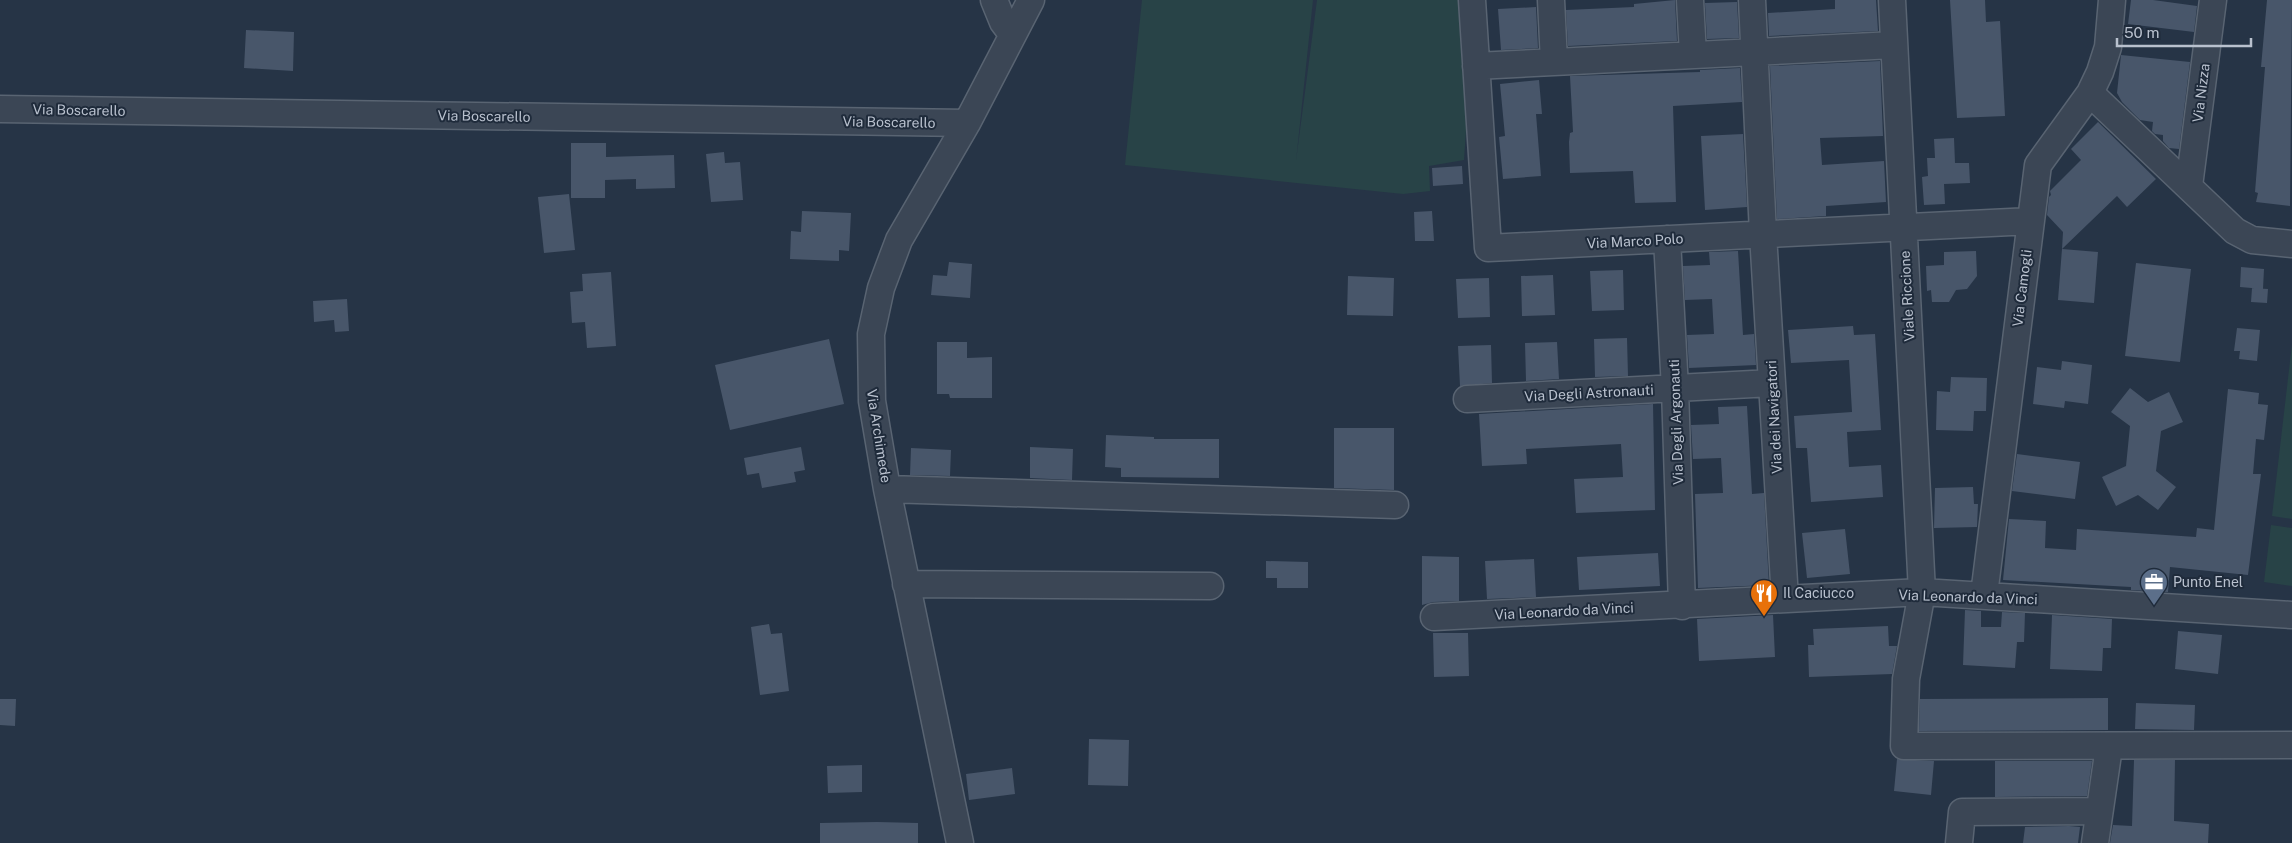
<svg xmlns="http://www.w3.org/2000/svg" width="2292" height="843" font-family="'Public Sans',sans-serif">
<style>
.green{fill:#284347}
.building{fill:#48566a}
.lines{fill:none;stroke-linecap:round;stroke-linejoin:round}
.minor-casing{stroke:#596472;stroke-width:29}
.minor{stroke:#3b4655;stroke-width:26}
.labels{text-anchor:middle;dominant-baseline:central;stroke-width:4;stroke-linejoin:round;paint-order:stroke}
.street-label{font-size:14px;fill:#b9c1ce;stroke:#1f2b3b}
.poi-label{font-size:14px;fill:#b9c1ce;stroke:#1f2b3b;text-anchor:start}
</style>
<rect width="100%" height="100%" fill="#263446"/>
<!-- green -->
<path class="green" d="M1142,0H1313L1296,161L1317,0H1464L1466,130L1464,160L1429,166L1430,191L1403,194L1125,165Z
M2292,344V519L2272,516Z
M2271,525L2292,528V586L2264,582Z"/>
<!-- building -->
<path class="building" d="M1675,0L1677,41L1568,46L1566,10L1634,7V4Z
M1835,0H1876L1878,31L1769,36L1768,13L1835,9Z
M1950,0H1985L1986,22L2000,21L2005,116L1957,118Z
M2131,0H2153L2197,6L2194,32L2128,24Z
M2267,0H2292L2290,206L2256,202L2258,193L2255,192L2265,67H2261Z
M1737,2L1739,38L1707,39L1705,3Z
M1536,7L1538,48L1501,50L1498,9Z
M246,30L294,32L293,71L244,68Z
M2121,55L2190,62L2179,149L2169,148L2163,141V135L2155,134L2152,131L2153,122L2140,120L2122,102L2117,93Z
M1880,61L1883,136L1820,138L1822,165L1884,161L1886,202L1826,206V216L1777,219L1770,66Z
M1740,68L1742,102L1673,106L1676,202L1635,203L1633,171L1570,173L1569,142L1570,133L1573,132L1570,76L1700,72V70Z
M1539,80L1542,114H1536L1541,176L1503,179L1499,137L1505,136L1500,84Z
M2098,122L2156,179L2127,207L2117,196L2062,249L2063,232L2047,215L2049,197L2051,195L2050,191L2081,160L2071,149Z
M1743,134L1747,207L1705,210L1701,136Z
M1954,138L1955,163H1969L1970,183L1944,184L1945,204L1924,205L1922,177L1928,176L1927,158H1935L1934,139Z
M571,143H606V157L674,155L675,188L636,189V179L605,180V198H571Z
M724,152L725,163L740,162L743,200L711,202L706,154Z
M1462,166L1463,184L1433,186L1432,168Z
M569,194L575,250L544,253L538,197Z
M802,211L851,213L849,251L839,250V261L790,259L791,231L801,232Z
M1432,211L1434,241H1415L1414,212Z
M2062,249L2098,252L2094,303L2058,300Z
M1738,251L1743,335L1754,334L1756,365L1689,368L1687,335L1714,334L1712,299L1685,300L1683,266L1710,265L1709,252Z
M1976,251L1977,276L1967,289L1956,290L1949,302H1932L1931,290L1927,291L1926,266L1944,265V252Z
M949,262L972,264L970,298L931,295L933,275L947,276Z
M2136,263L2191,269L2180,362L2125,356Z
M2241,267L2264,269L2263,289L2240,287Z
M1623,270L1624,310L1592,311L1590,271Z
M611,272L616,346L587,348L585,322L572,323L570,292L583,291L582,274Z
M1553,275L1555,315L1522,316L1521,276Z
M1348,276L1394,278L1393,316L1347,315Z
M1489,278L1490,317L1458,318L1456,279Z
M2252,288L2268,289L2267,303L2251,302Z
M347,299L349,331L335,332L334,320L314,322L313,301Z
M1853,326L1854,335L1875,334L1881,430L1847,432L1849,467L1881,465L1883,497L1811,502L1807,448H1796L1794,416L1852,412L1849,360L1791,363L1788,330Z
M2237,328L2260,330L2257,361L2239,359L2240,351H2234Z
M1627,338L1628,376L1595,377L1594,339Z
M829,339L844,404L730,430L715,365Z
M937,342H967V358L992,357V398H950L949,394H937Z
M1557,342L1559,379L1526,381L1525,343Z
M1491,345L1492,383L1460,386L1458,346Z
M2062,361L2092,365L2088,404L2065,401L2064,408L2033,404L2037,367L2061,370Z
M1951,377L1987,378L1986,411H1974L1973,431L1936,430L1937,391L1950,392Z
M2130,388L2148,402L2169,392L2183,422L2161,431L2156,471L2176,487L2158,510L2138,495L2116,506L2102,477L2126,466L2130,426L2111,412Z
M2228,389L2259,393L2258,404L2268,405L2264,440L2256,439L2253,474H2261L2248,575L2170,567L2168,592L2131,590V587L2003,580L2009,519L2046,521L2045,548L2076,550L2077,529L2196,537L2197,528L2214,530Z
M1653,404L1655,510L1576,513L1574,479L1623,477L1621,444L1526,449L1527,464L1482,466L1479,414Z
M1747,406L1752,494L1764,493L1769,585L1698,588L1695,494L1723,493L1721,458L1693,459L1691,425L1719,424L1718,407Z
M1334,428H1394V490L1334,488Z
M1106,435L1154,437V439H1219V478L1121,477V468L1105,467Z
M801,447L805,470L794,472L796,482L762,488L759,473L747,475L744,458Z
M1030,447L1073,449L1072,480L1030,478Z
M911,448L951,450L950,476L910,475Z
M2017,454L2080,462L2075,499L2012,491Z
M1973,487L1974,504H1978L1977,527L1934,528L1935,488Z
M1845,529L1850,574L1807,578L1802,533Z
M1658,553L1660,586L1579,590L1577,557Z
M1422,556L1459,557V601L1433,602L1422,605Z
M1534,559L1536,597L1487,599L1485,561Z
M1266,561L1308,562V588H1277V578H1266Z
M1965,610L1981,611V627H2001L2002,612L2025,613L2024,642H2017L2015,668L1963,665Z
M1773,615L1775,657L1699,661L1697,619Z
M2052,615L2112,619L2111,648H2103L2102,671L2050,669Z
M769,624L771,634L782,633L789,691L760,695L751,627Z
M1888,626L1889,646H1897L1892,674L1809,677L1808,645H1814L1813,629Z
M2178,631L2222,635L2218,674L2175,669Z
M1433,633H1468L1469,676L1434,677Z
M2108,698V730L1919,731L1920,699Z
M0,699H16L15,726L0,725Z
M2136,703L2195,705L2194,730L2135,729Z
M1089,739L1129,740L1128,786L1088,785Z
M1897,759L1934,761L1931,795L1894,791Z
M2134,760H2175L2174,821L2209,824L2208,843H2110L2113,825L2132,826Z
M1995,761H2092L2087,796L1995,797Z
M862,765V792L828,793L827,766Z
M1012,768L1015,794L969,800L966,774Z
M877,822L918,823V843H820V823Z
M2069,826L2080,827L2078,843H2023L2025,827Z"/>
<g class="lines">
<!-- minor casing -->
<g class="minor-casing">
<path id="minor" d="M994,0L1003,22L1012,34
M1472,0L1488,248L2031,221
M1551,0L1554,62
M1690,0L1693,55
M1752,0L1763,234L1785,599
M1892,0L1922,592L1906,679L1904,746L2292,745
M1476,66L1894,45
M2090,93L2235,231L2252,240L2292,244
M0,109L967,123
M2189,186L2213,0
M1667,239L1675,389L1682,606
M1467,399L1772,383
M887,489L1395,505
M906,584L1210,586
M1984,595L2038,165L2090,93L2100,72L2108,47L2112,0
M1434,617L1922,592L2292,615
M960,843L887,489L872,401L871,334L881,288L899,240L967,123L1031,0
M1959,843L1962,812L2099,811
M2095,843L2109,747"/>
</g>
<!-- minor -->
<use href="#minor" class="minor"/>
</g>
<!-- icons -->
<defs>
<g id="office-pin" transform="scale(1.4375)"><path d="M0 17L-7.5 6A9.5 9.5 0 1 1 7.5 6Z" fill="#5c6f8a" stroke="#1f2b3b"/><path d="M-6-3h4V-5.5h4V-3h4V5H-6ZM-1-4.5V-3h2v-1.5ZM-6 0V1H6V0Z" fill="#fff"/></g>
<g id="restaurant-pin" transform="scale(1.4375)"><path d="M0 17L-7.5 6A9.5 9.5 0 1 1 7.5 6Z" fill="#e8710a" stroke="#1f2b3b"/><path d="M-5-6h1v4h1v-4h1v4h1v-4h1v5L-1.5 .5V6h-2V.5L-5-1ZM5-6V6H3V1.5H1.5Q1.5-4 5-6Z" fill="#fff"/></g>
</defs>
<g fill-rule="evenodd">
<use href="#office-pin" x="2154" y="582"/>
<use href="#restaurant-pin" x="1764" y="593"/>
</g>
<g class="labels">
<!-- street labels -->
<g class="street-label">
<text transform="translate(2201 93) rotate(-83)">Via Nizza</text>
<text transform="translate(79 110) rotate(1)">Via Boscarello</text>
<text transform="translate(484 116) rotate(1)">Via Boscarello</text>
<text transform="translate(889 122) rotate(1)">Via Boscarello</text>
<text transform="translate(1635 241) rotate(-3)">Via Marco Polo</text>
<text transform="translate(2022 288) rotate(-83)">Via Camogli</text>
<text transform="translate(1907 296) rotate(-93)">Viale Riccione</text>
<text transform="translate(1589 393) rotate(-3)">Via Degli Astronauti</text>
<text transform="translate(1774 417) rotate(-93)">Via dei Navigatori</text>
<text transform="translate(1676 422) rotate(-92)">Via Degli Argonauti</text>
<text transform="translate(879 436) rotate(81)">Via Archimede</text>
<text transform="translate(1968 597) rotate(2)">Via Leonardo da Vinci</text>
<text transform="translate(1564 611) rotate(-3)">Via Leonardo da Vinci</text>
</g>
<!-- poi labels -->
<g class="poi-label">
<text x="2173" y="582">Punto Enel</text>
<text x="1783" y="593">Il Caciucco</text>
</g>
</g>
<!-- scale -->
<path d="M2117 38v8h134v-8" fill="none" stroke="#b9c1ce" stroke-width="2.5"/>
<text x="2124" y="38" font-size="15" fill="#b9c1ce" stroke="#1f2b3b" stroke-width="4" paint-order="stroke">50 m</text>
</svg>
